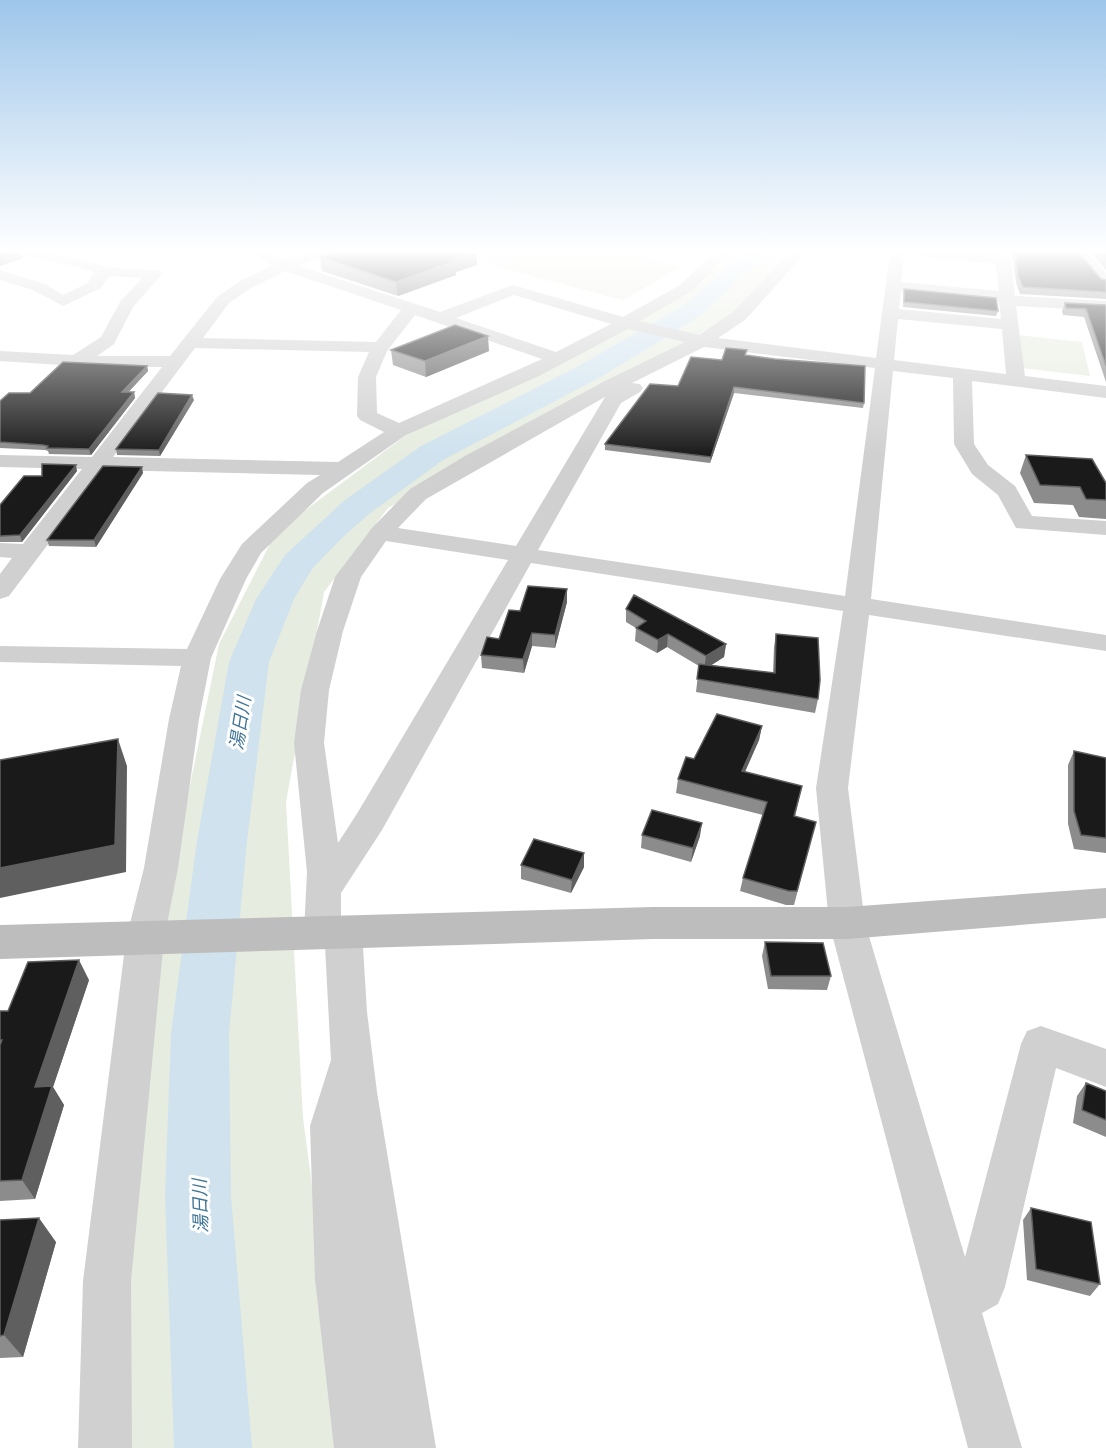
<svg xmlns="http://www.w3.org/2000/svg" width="1106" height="1448" font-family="'PT Sans','Noto Sans JP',sans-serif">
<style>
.green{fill:#e6ecdf}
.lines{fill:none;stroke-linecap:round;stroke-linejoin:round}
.river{fill:#cfe2ee;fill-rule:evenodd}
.street{fill:#d0d0d0;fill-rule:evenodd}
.secondary{fill:#bdbdbd;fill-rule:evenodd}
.wall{fill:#8c8c8c}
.shaded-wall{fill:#5f5f5f}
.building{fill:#1a1a1a;stroke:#5f5f5f;stroke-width:1.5}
.labels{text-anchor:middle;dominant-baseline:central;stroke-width:6;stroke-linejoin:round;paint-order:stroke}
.water-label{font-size:18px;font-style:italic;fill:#3f7597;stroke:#fff}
</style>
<rect width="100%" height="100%" fill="#fff"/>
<!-- green -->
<path class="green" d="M482,253H630L683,266L623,300L496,267Z
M728,253H789L731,315L624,380L388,508L324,592L286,802L303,1118L347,1448H128L121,1315L166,902L219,644L276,532L409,433L656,311L717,268Z
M1018,335L1082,342L1090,376L1022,368Z"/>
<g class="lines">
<!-- river -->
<path class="river" d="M743,253H766L702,314L665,338L597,379L443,460L369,514L342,538L312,569L294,599L269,662L247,841L229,1033L231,1196L252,1448H174L165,1196L171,1033L197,841L229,662L256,599L285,555L345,500L421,446L577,367L686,304Z"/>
<!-- street -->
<path class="street" d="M22,253H55L107,267L159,271L162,274L133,307L114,344L97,356H170L217,297L240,281L272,266L253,253H272L285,260L304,253H327L299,266L440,312L513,285L623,317L680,285L714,253H730L692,291L640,321L699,335L733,312L789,253H805L745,320L718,338L876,358L890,253H904L901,282L999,291L996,264L926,257L919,253H1006L1011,260L1015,296L1106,301V311L1016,306L1025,376L1106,386V398L972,381L974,444L988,465L1015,486L1032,516L1106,521V535L1016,528L998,495L972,474L954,444L953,378L893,371L871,599L1106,635V651L869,615L848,788L865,923L965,1257L1021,1044L1027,1031L1041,1026L1106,1049V1087L1056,1068L1005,1287L998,1304L982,1313L1022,1448H968L829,923L816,788L843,611L531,563L382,830L341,893V917L357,921L362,931L367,1012L377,1092L436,1448H334L315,1279L310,1126L331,1060L325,946L309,942L304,932L307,872L294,743L301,690L317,631L335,577L372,528L410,489L465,456L605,381L685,342L628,329L537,377L406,435L323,493L261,553L246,579L211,658L199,719L178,868L164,939L131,1281L132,1448H78L83,1281L126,939L144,868L169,719L181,666L0,662V646L187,649L220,579L242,544L307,483L320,475L104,470L9,596L0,599V574L12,558L0,557V543L23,544L82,469L0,467V455L92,457L162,367L77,366L0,361V351L73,355L101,337L120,302L142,278L109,276L101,288L63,306L33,290L0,280V270L45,284L63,295L88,283L94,272L75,266L24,256ZM285,271L401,310L376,342L203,338L229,303L251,288ZM901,291L999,301L1001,319L899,309ZM514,295L611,324L556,352L456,318ZM415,315L542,359L399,423L377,413L376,377L387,351ZM898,319L1002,329L1006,374L894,360ZM704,347L875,368L845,596L538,550L621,403L640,392L643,388L640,384L632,383ZM195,348L369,352L358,377L357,416L360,420L384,432L338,462L113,457ZM605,397L516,546L398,528L426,499ZM386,541L508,560L358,812L338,843L324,743L329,690L343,631L361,577Z
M1073,253H1088L1106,273V287L1100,285Z"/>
<!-- secondary -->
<path class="secondary" d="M1106,888V918L847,939H653L0,959V925L653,907H847Z"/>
</g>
<!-- wall -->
<path class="wall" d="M333,253H476L477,265L456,272V275L398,296L322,271L320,257Z
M1009,253H1079L1101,279L1106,280V299L1020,294L1016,283L1013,259Z
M1091,253H1106V270Z
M904,289L998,311L996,316L903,307Z
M1065,303L1106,305V382L1084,317L1063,315L1062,311Z
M391,350L489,351L426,377L393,365Z
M746,355L864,403L863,408L734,393L710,463L605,450V444L678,386L722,360Z
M147,366L148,371L128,392H134L135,398L91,455L49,454L48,451L45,450L0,448V401Z
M194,400L160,456L117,455L116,449Z
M1026,455L1106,483V519L1079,517L1073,505L1034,503L1020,473Z
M77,471L22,542H0V505L42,476Z
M143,473L96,547L49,546L47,540Z
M567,589V602L555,648L532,646L524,673L482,668L481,655L499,639L520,611Z
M626,609L726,644L724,657L711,665L773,673L774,647L776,634L818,699L815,713L696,692L699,666L667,647L657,653L635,641L636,628L626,622Z
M762,726L759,740L745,772L802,786L795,817L816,822L794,905H786L740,891L743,878L763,815L676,793L678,779L694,759Z
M1074,751L1106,758V853L1074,849L1068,824V765Z
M642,835L700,836L691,862L641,848Z
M521,865L584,867L571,893L521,879Z
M765,942L831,976L827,990L768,989L762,956Z
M89,980L53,1087L64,1105L35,1199L0,1201V1011H8Z
M1086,1083L1106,1091V1137L1073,1123L1077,1096Z
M1031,1208L1100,1284L1090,1296L1027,1280L1023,1220Z
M0,1220L56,1242L23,1357L0,1358Z"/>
<!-- shaded-wall -->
<path class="shaded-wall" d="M18,253H21L23,258L0,266V260Z
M470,253H476L477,265L456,272V275L398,296L396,282Z
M488,336L489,351L426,377L425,361Z
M147,366L148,371L124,397L122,392Z
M734,387V393L710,463L711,457Z
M134,392L135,398L91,455L89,449Z
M192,395L194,400L160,456L159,450Z
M76,465L77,471L22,542L20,535Z
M142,467L143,473L96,547L94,540Z
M567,589V602L555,648V635Z
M532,633V646L524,673L523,659Z
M668,634L667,647L657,653L658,640Z
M726,644L724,657L704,670L706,656Z
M762,726L759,740L739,785L742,771Z
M118,739L127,766L126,872L0,898V868Z
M702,823L700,836L691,862L693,848Z
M584,853V867L571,893L572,880Z
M79,960L89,980L53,1087L64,1105L35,1199L22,1180L35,1087Z
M39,1218L56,1242L23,1357L4,1335Z"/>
<!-- building -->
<path class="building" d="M0,253H18L0,260Z
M333,253H470L451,260L455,261L396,282L320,257Z
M1015,253H1079L1101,279L1106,280V292L1023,287L1018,276Z
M1100,253H1106V260Z
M904,289L996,298L998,311L904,302Z
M1065,303L1106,305V366L1086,309L1066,308Z
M455,325L488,336L425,361L391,350Z
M726,348L747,350L745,355L775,359L865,366L864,403L734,387L711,457L605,444L650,384L678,386L691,357L722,360Z
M63,362L147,366L122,392H134L89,449L47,448L48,446L43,445L0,442V401L9,393H30Z
M158,393L192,395L159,450L116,449Z
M1026,455L1092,459L1106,483V500L1086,499L1080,487L1040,485Z
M42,464L76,465L20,535L0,536V505L24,476H42Z
M103,466L142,467L94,540H47Z
M528,586L567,589L555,635L532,633L523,659L481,655L487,637L499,639L509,610L520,611Z
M634,595L726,644L706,656L668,634L658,640L636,628L646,621L626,609Z
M776,634L818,638L820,680L818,699L697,679L699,664L775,673Z
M717,714L762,726L742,771L802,786L794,816L816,822L797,891H789L743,878L767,802L678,779L686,757L694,759Z
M118,739L115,845L0,868V760Z
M1074,751L1106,758V838L1081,835L1074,811Z
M652,810L702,823L693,848L642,835Z
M534,839L584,853L572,880L521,865Z
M765,942L823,943L831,976H771Z
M79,960L35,1087L52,1086L22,1180L0,1181V1045L2,1040H0V1011H8L28,962Z
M1086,1083L1106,1091V1120L1082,1110Z
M1031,1208L1091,1222L1100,1284L1036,1269Z
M39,1218L4,1335L0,1336V1220Z"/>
<!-- sky -->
<linearGradient id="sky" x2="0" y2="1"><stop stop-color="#9ec6ea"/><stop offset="0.55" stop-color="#fff"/><stop offset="1" stop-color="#fff" stop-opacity="0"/></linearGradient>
<rect width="1106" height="456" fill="url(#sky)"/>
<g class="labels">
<!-- water labels -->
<g class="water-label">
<text transform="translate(240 723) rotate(-81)">湯日川</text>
<text transform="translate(200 1206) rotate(-92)">湯日川</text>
</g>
</g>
</svg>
